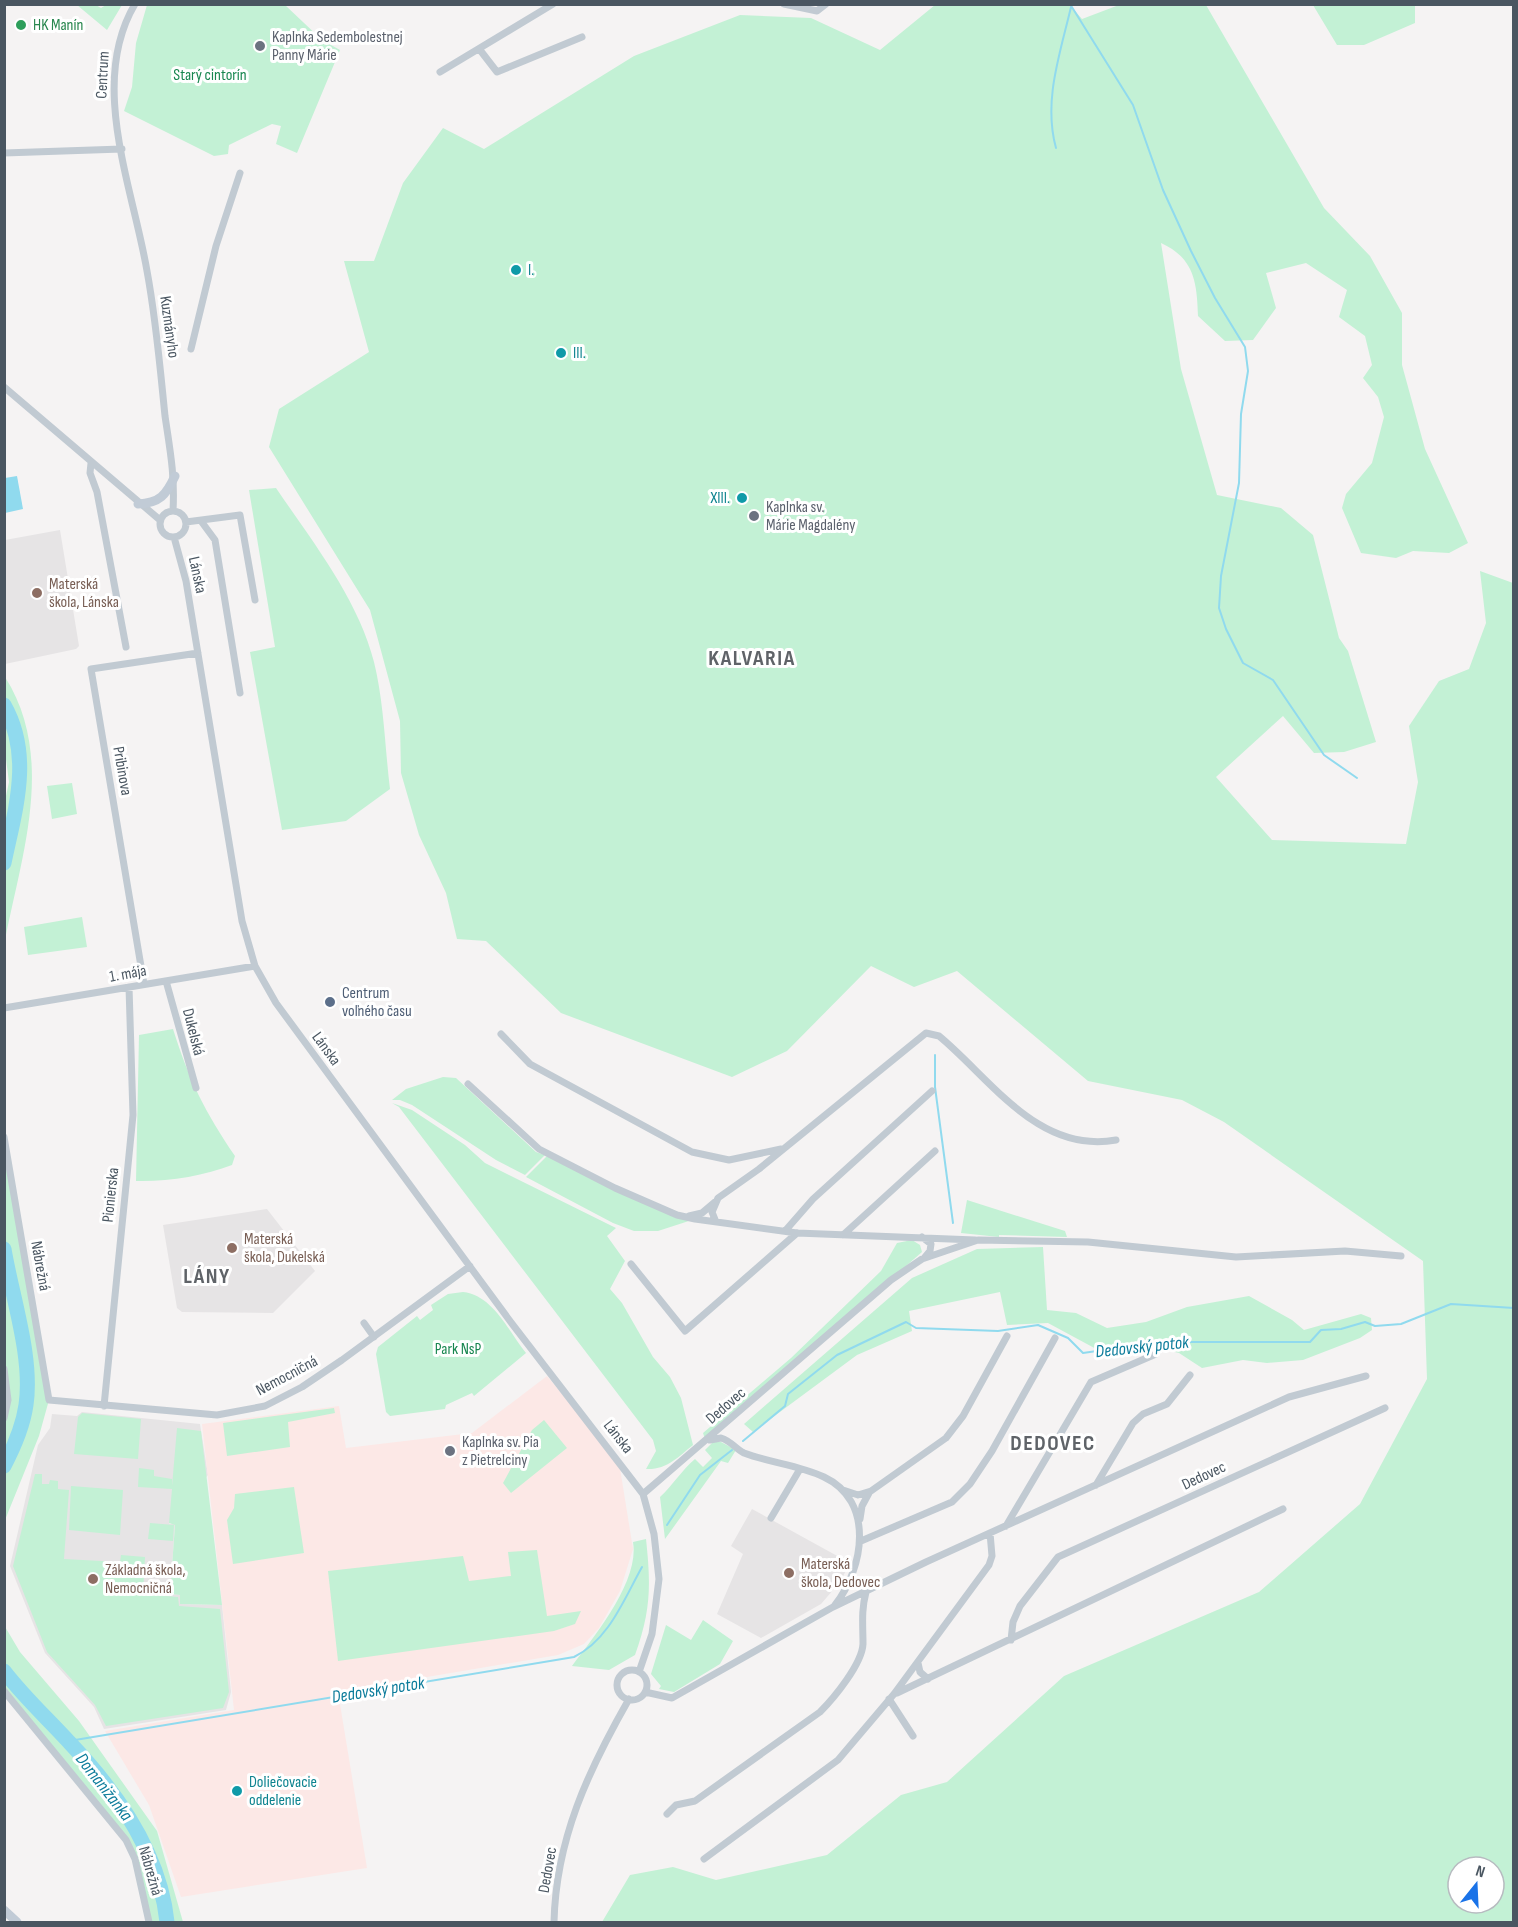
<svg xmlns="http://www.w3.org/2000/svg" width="1518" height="1927" font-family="'Sofia Sans Condensed',sans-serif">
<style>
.education{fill:#e6e4e5}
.medical{fill:#fce8e6}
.green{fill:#c3f1d5;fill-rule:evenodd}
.water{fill:#90daee}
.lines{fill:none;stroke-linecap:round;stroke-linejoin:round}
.stream{stroke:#90daee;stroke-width:2}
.river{stroke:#90daee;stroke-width:15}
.street{stroke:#c1cad2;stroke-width:7}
.secondary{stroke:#c1cbd6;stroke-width:9}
.leisure-dot{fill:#2e9e5b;stroke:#fff;stroke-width:2}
.worship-dot{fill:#6b7280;stroke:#fff;stroke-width:2}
.culture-dot{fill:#0f9aa8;stroke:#fff;stroke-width:2}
.education-dot{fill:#8d6e63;stroke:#fff;stroke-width:2}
.service-dot{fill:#5c6f8a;stroke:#fff;stroke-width:2}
.labels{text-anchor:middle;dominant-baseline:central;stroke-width:6;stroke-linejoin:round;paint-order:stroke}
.leisure-label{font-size:16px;fill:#27864d;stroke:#fff;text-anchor:start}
.worship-label{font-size:16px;fill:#5b616d;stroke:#fff;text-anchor:start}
.street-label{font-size:16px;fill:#4a5661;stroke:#fff}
.park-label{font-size:16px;fill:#17864f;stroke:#fff}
.culture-label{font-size:16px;fill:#0d838f;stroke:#fff;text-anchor:start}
.education-label{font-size:16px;fill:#785e54;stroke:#fff;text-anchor:start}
.service-label{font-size:16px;fill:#4e5e75;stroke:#fff;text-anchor:start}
.water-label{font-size:18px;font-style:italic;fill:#0c7c9b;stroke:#fff}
.district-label{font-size:22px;font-weight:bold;letter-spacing:1.5px;fill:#5f6368;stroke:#fff}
</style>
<rect width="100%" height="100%" fill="#f5f3f3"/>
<!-- education -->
<path class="education" d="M60,530L79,646L76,649L5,664V540Z
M267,1209L315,1271L273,1313L182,1312L177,1308L163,1225Z
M82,1412L200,1424L208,1475L169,1524H175L170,1594L180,1595V1604L222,1605L231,1692L226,1710L104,1729L94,1707L45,1653L10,1566L38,1445L50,1428L52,1414L77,1416Z
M752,1509L850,1563L840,1582L821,1604L761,1638L717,1614L743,1554L731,1546Z"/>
<!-- medical -->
<path class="medical" d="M547,1376L619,1462L633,1549L620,1591L599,1628L584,1644L558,1655L338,1692L367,1868L181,1897L149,1805L105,1731L234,1710L202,1424L339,1406L346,1448L472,1433Z"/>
<!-- green -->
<path class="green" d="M77,5H96L101,8L106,5H122L107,30Z
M147,5H285L322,40L340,50L297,153L276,144L281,126L272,124L229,145L228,154L214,156L124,111L132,87L136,43Z
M935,5H1070L1082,19L1119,5H1206L1324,208L1370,256L1402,313V365L1425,449L1468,543L1449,553L1413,551L1396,558L1361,553L1342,508L1346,494L1372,463L1384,417L1378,397L1363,378L1372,365L1365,336L1339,317L1347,290L1306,263L1266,273L1276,308L1253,340L1225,341L1198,316C1197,282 1194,258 1161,243L1181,369L1217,495L1281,508L1313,535L1339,638L1348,651L1376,742L1344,752L1314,753L1283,716L1216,777L1272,840L1406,844L1418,782L1409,726L1439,681L1469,669L1486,623L1480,571L1513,583V1922H602L630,1875L673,1867L716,1880L827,1855L901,1795L947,1782L1064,1676L1259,1592L1360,1504L1427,1379L1423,1261L1224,1122L1182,1100L1088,1081L957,971L914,987L871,966L787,1051L732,1077L561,1013L486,941L457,939L446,893L419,835L401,773L400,721L370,610L269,447L279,409L369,352L344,261H374L403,183L443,128L484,149L634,56L740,15L811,18L880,50ZM1458,1867H1494V1903H1458Z
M1313,5H1415V23L1364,45H1337Z
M276,488C312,541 358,599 374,662C384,702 385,749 390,789L346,821L282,830L250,652L275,647L249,490Z
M5,677C56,757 22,854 5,940L4,805L9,782L4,744Z
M72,783L77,814L52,819L47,786Z
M82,917L87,947L28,955L24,927Z
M173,1029C189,1080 205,1112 235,1156L232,1165C204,1176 166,1182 136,1181L139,1035Z
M443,1077L456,1078L536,1152L545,1155L525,1175L496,1160L412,1105L400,1100H392L406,1089Z
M392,1103L412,1110L465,1145L485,1163L616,1228L607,1236L625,1261L610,1289L622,1303L653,1357L670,1377L681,1398L693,1445C678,1457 667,1470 646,1469L656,1451L653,1440L399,1107Z
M4,1137L49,1400L39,1436L5,1520L4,1418L8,1400L4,1369Z
M548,1155L578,1171L695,1219L658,1231H634L613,1223L526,1177Z
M967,1200L1065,1231L1067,1237L999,1235V1237L961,1233Z
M912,1240L920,1245L922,1252L706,1442L703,1433L791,1358L881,1271L897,1243Z
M1043,1247L1047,1310L1076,1313L1107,1328L1146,1322L1187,1307L1249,1296L1292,1320L1304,1330L1361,1314L1371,1318L1372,1330L1360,1338L1303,1360L1267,1363L1243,1360L1202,1368L1179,1353L1158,1348L1111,1357L1048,1323L1007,1325L1000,1292L909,1311L912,1331L857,1355L753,1432L744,1424L912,1278L977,1249Z
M463,1292C493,1295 509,1332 526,1353L474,1396L472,1393L446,1405L445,1409L390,1416L386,1412L376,1354L378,1347L417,1316L420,1320L433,1310L431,1305L448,1294Z
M334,1408L335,1413L288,1422L290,1447L227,1456L223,1423Z
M82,1413L141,1419L138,1459L74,1454L78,1417Z
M544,1420L567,1448L511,1493L503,1483L532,1430Z
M177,1428L201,1431L222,1605L180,1604V1595L170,1594L175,1525L169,1523L172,1489L138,1487L139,1468L154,1470V1476L172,1479V1486Z
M713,1442H721L736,1450L728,1463L721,1461L665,1539L660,1497C673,1485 681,1471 695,1459L703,1467L712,1458L705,1450Z
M35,1474H42V1484H49L50,1480L58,1481V1489L69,1490L64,1559L120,1562L121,1555L145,1557L143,1594L178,1597L179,1606L220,1609L229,1692L223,1708L106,1726L95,1705L47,1652L13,1566Z
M71,1486L123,1490L120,1535L69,1530Z
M294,1487L304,1553L233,1564L227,1520L234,1508L235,1494Z
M150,1523L174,1525L173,1541L148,1539Z
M646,1539C651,1585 651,1611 635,1655L609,1670L572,1666C594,1637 640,1581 633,1542Z
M537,1550L547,1616L581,1611L575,1624L554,1631L338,1661L328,1571L463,1556L469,1581L511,1576L508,1552Z
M703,1620L733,1641L720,1664L674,1692L659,1689L661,1686L651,1674L666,1625L691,1640Z
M4,1625L20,1652L79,1721L157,1831L183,1922H149L131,1848L5,1691Z"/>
<!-- water -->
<path class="water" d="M17,476L23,509L5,513V478Z"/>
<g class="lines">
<!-- stream -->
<path class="stream" d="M1070,4L1133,105L1163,190L1191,251L1215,298L1245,347L1248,371L1241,414L1239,483L1221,576L1219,608L1226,629L1243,663L1273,680L1324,755L1357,778
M1056,148C1043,101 1060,54 1071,7
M935,1055V1087L953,1223
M743,1441L785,1406L788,1394L837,1355L906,1322L916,1328L998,1331L1038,1325L1068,1338L1083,1353L1159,1342H1310L1321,1330L1341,1329L1365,1322L1375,1326L1401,1324L1451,1304L1514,1308
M667,1525L700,1475L732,1450
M69,1741L574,1657C609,1640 624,1599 642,1567"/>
<!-- river -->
<path class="river" d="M4,705C33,756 15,810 4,863
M4,1249C12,1297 33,1357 26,1405C23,1426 14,1447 4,1466
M4,1671C24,1697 47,1718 69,1742C117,1792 160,1853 167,1922"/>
<!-- street -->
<path class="street" d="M135,4C88,83 133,188 147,271C156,319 160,367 165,416C170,450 175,475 173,511
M784,4L817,11L826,4
M480,50L497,72L582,37
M440,72L553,4
M4,153L122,149
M191,349L216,246L240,173
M4,387L160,520
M91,463L90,473L97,492L126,647
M160 524a13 13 0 1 1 26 0a13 13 0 1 1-26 0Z
M201,521L215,540L240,693
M186,522L240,515L255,600
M174,537L186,581L242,921L255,966L276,1003L510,1321L643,1494L654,1534L659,1579L652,1634L639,1672
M166,981L196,1088
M144,984L91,669L198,653
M4,1008L255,966
M501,1034L530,1064L692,1152L729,1160L781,1149
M468,1084L539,1149L615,1188L677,1215L695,1219L797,1233L975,1240
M4,1137L49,1400L217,1415L265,1406L302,1387L342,1360L470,1266
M689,1216L702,1213L715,1202
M716,1222L712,1212L718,1198L759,1169L926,1033L939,1036C991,1079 1038,1154 1116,1140
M785,1231L813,1199L932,1091
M843,1235L935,1151
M922,1237L931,1244L930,1251L925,1257
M631,1264L685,1331L797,1233
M364,1323L374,1337
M4,1369L8,1400L4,1418
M104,1406L133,1115L129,987
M710,1440L721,1438C731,1441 736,1449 744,1453C770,1463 799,1465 824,1477C875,1501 864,1568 835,1605
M1096,1485L1133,1423L1143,1414L1167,1404L1190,1375
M843,1490L858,1495L871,1491L946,1438L963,1416L1007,1336
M643,1494L891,1280L922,1259L978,1240L1088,1242L1236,1257L1345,1251L1401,1256
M771,1518L800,1469
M860,1519L862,1506L869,1493
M1006,1526L1091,1382L1156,1354
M861,1541L952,1502L970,1484L992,1451L1055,1338
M1011,1640L1013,1622L1020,1606L1058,1557L1385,1408
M918,1663L920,1672L928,1679
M617 1685a15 15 0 1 1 30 0a15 15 0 1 1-30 0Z
M4,1691L126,1840L135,1859L149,1922
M645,1692L672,1698L833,1607L926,1562L1289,1397L1366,1376
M897,1693L1283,1509
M889,1699L913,1736
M667,1814L676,1805L695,1801L820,1712C834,1698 862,1664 863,1644C863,1625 861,1611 866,1592
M704,1859L838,1760L894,1694L989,1565L992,1556L990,1533
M554,1922C556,1839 588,1771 629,1699"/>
<!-- secondary -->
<path class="secondary" d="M138,504C160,503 166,495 175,476
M4,1910L17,1922"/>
</g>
<!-- markers -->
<circle class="leisure-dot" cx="21" cy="25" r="6"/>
<g class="worship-dot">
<circle cx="260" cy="46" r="6"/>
<circle cx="754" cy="516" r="6"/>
<circle cx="450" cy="1451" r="6"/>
</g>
<g class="culture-dot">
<circle cx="516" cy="270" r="6"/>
<circle cx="561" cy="353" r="6"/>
<circle cx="742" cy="498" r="6"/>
<circle cx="237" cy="1791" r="6"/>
</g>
<g class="education-dot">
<circle cx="37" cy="593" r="6"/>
<circle cx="232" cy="1248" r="6"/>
<circle cx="789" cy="1573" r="6"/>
<circle cx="93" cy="1579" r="6"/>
</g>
<circle class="service-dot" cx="330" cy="1002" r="6"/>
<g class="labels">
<!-- leisure labels -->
<g class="leisure-label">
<text x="33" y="25">HK Manín</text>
</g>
<!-- worship labels -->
<g class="worship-label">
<text x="272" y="37">Kaplnka Sedembolestnej<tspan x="272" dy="18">Panny Márie</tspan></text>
<text x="766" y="507">Kaplnka sv.<tspan x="766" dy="18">Márie Magdalény</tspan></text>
<text x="462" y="1442">Kaplnka sv. Pia<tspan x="462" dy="18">z Pietrelciny</tspan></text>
</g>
<!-- street labels -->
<g class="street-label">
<text transform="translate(103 75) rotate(-87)">Centrum</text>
<text transform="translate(169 327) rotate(82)">Kuzmányho</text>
<text transform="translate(197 575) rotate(78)">Lánska</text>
<text transform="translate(122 771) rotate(80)">Pribinova</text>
<text transform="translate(128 974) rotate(-10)">1. mája</text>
<text transform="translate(193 1032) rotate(76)">Dukelská</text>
<text transform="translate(326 1049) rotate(54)">Lánska</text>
<text transform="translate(111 1195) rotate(-84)">Pionierska</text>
<text transform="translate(40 1266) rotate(80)">Nábrežná</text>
<text transform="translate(287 1376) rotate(-28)">Nemocničná</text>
<text transform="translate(726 1406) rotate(-41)">Dedovec</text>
<text transform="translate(618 1437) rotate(52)">Lánska</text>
<text transform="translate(1204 1476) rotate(-25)">Dedovec</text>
<text transform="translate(548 1870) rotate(-80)">Dedovec</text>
<text transform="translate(150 1871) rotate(74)">Nábrežná</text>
</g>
<!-- park labels -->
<g class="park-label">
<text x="210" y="75">Starý cintorín</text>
<text x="458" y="1349">Park NsP</text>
</g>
<!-- culture labels -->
<g class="culture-label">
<text x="528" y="270">I.</text>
<text x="573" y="353">III.</text>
<text x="730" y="498" text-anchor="end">XIII.</text>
<text x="249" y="1782">Doliečovacie<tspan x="249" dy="18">oddelenie</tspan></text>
</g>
<!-- education labels -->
<g class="education-label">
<text x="49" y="584">Materská<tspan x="49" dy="18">škola, Lánska</tspan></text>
<text x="244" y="1239">Materská<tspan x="244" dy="18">škola, Dukelská</tspan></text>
<text x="801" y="1564">Materská<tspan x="801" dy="18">škola, Dedovec</tspan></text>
<text x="105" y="1570">Základná škola,<tspan x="105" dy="18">Nemocničná</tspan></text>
</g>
<!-- service labels -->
<g class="service-label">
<text x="342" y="993">Centrum<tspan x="342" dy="18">voľného času</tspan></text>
</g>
<!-- water labels -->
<g class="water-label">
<text transform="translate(1142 1347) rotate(-6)">Dedovský potok</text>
<text transform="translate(378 1690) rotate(-9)">Dedovský potok</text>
<text transform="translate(104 1787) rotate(52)">Domanižanka</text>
</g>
<!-- district labels -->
<g class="district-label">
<text x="752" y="658">KALVARIA</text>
<text x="207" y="1276">LÁNY</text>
<text x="1053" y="1443">DEDOVEC</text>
</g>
</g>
<!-- border -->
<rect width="1518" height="1927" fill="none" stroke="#4a5661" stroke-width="12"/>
<!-- north arrow -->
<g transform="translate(1476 1885) rotate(18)"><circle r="28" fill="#ffffff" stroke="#b7bbc0" stroke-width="1.5"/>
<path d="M0-4.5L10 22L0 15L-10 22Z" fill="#1a73e8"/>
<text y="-9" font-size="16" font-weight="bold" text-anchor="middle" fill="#4a5661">N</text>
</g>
</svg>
